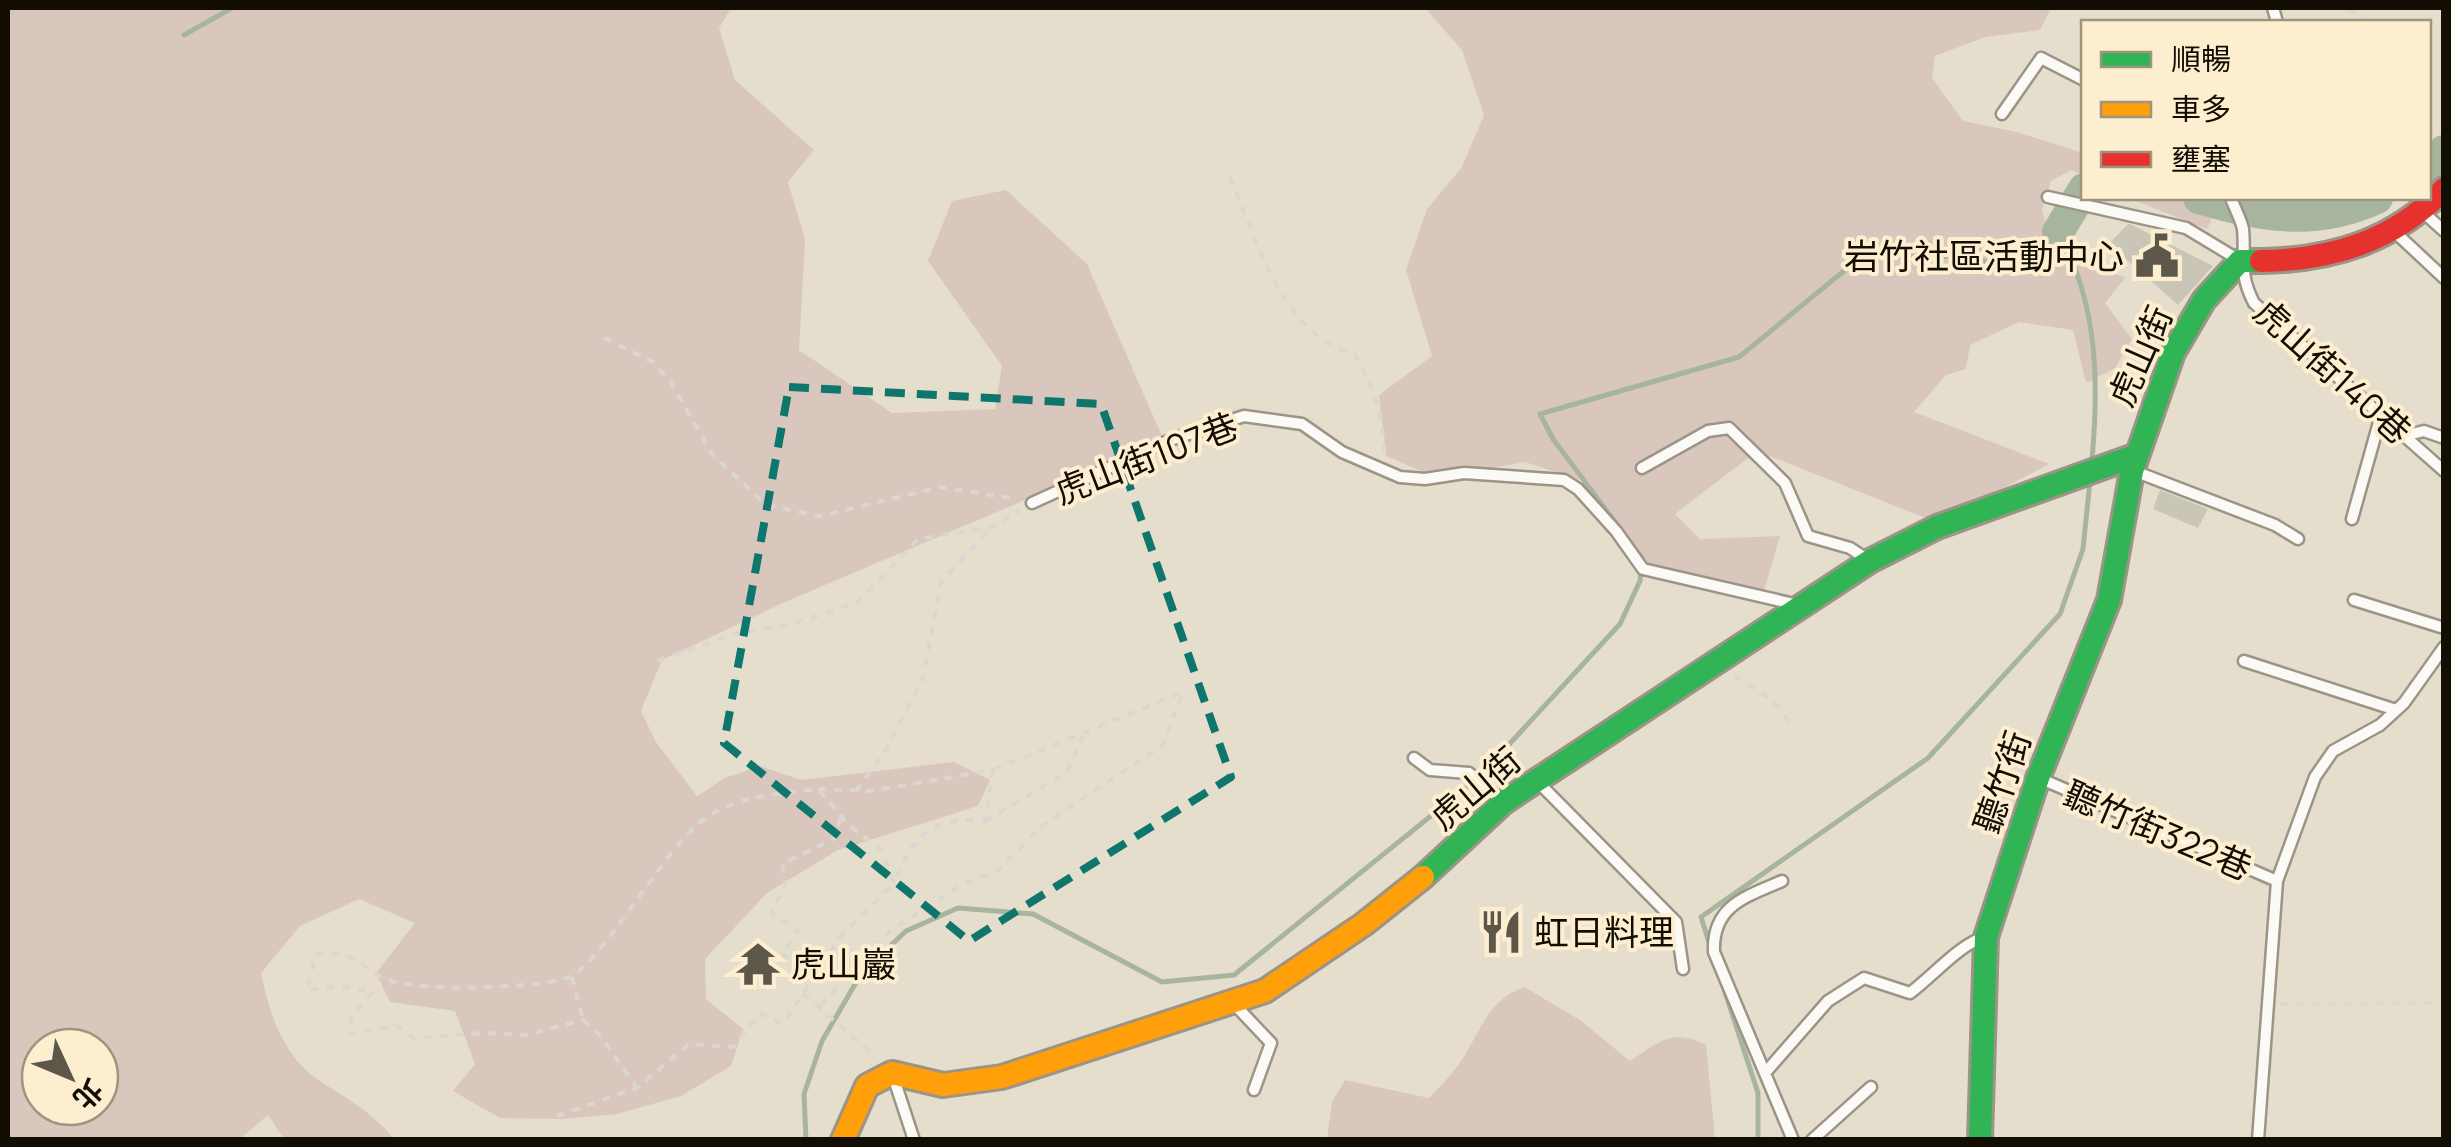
<svg xmlns="http://www.w3.org/2000/svg" width="2451" height="1147" font-family="Manrope,'Noto Sans TC',sans-serif">
<style>
.green{fill:#d9c7bd;fill-rule:evenodd}
.lines{fill:none;stroke-linecap:round;stroke-linejoin:round}
.stream{stroke:#a8b59e;stroke-width:5}
.river{stroke:#a8b59e;stroke-width:32}
.building{fill:#c9c6b8}
.lane-casing{stroke:#9b9487;stroke-width:15}
.fast-casing{stroke:#9b9487;stroke-width:28}
.slow-casing{stroke:#9b9487;stroke-width:28}
.jam-casing{stroke:#9b9487;stroke-width:28}
.path{stroke:#dad7d2;stroke-width:4;stroke-dasharray:8 8;stroke-linecap:butt}
.lane{stroke:#fbfaf7;stroke-width:10}
.fast{stroke:#30b455;stroke-width:22}
.slow{stroke:#ff9f0a;stroke-width:22}
.jam{stroke:#e5322d;stroke-width:22}
.marked{fill:none;stroke:#0f766e;stroke-width:8;stroke-dasharray:20 12;stroke-linejoin:round}
.labels{text-anchor:middle;dominant-baseline:central;stroke-width:8;stroke-linejoin:round;paint-order:stroke}
.poi-label{font-size:35px;fill:#130e04;stroke:#fdeecf;text-anchor:start}
.street-label{font-size:35px;fill:#130e04;stroke:#fdeecf}
</style>
<rect width="100%" height="100%" fill="#e6decc"/>
<!-- green -->
<path class="green" d="M8,8H731L719,28L735,80L814,150L788,182L805,239L799,350L892,413L995,409L1002,366L928,261L952,201L1006,190L1087,264L1164,441L785,602L662,660L641,711L656,742L697,796L725,778L760,766L801,780L954,762L990,780L978,806L838,850L767,893L705,959L706,999L743,1029L731,1066L681,1096L617,1114L563,1119L500,1118L453,1091L475,1064L455,1011L390,1002L376,973L415,923L359,899L300,926L261,973C269,1013 284,1058 320,1081C349,1100 372,1112 394,1139H284L268,1115L240,1139H8ZM40,1047H100V1107H40Z
M1425,8H2051L2040,30L1985,37L1935,56L1932,78L1963,121L2017,132L2083,153V175L2071,170L2051,181L2042,210L2051,240L2125,278L2105,303L2132,339L2115,368L2086,383L2073,330L2019,322L1970,345L1966,369L1946,375L1914,412L2049,464L1938,523L1757,451L1675,514L1700,539L1780,536L1761,601L1640,561L1605,531L1583,481L1525,462L1438,478L1386,456L1379,395L1432,356L1406,270L1427,209L1462,167L1484,115L1462,50Z
M2128,198H2221L2207,229Z
M1524,987L1580,1020L1630,1061C1659,1042 1672,1028 1706,1045L1715,1139H1327L1332,1102L1345,1080L1429,1098C1438,1088 1448,1079 1456,1068C1480,1037 1484,1001 1524,987Z"/>
<g class="lines">
<!-- stream -->
<path class="stream" d="M184,35L232,8
M1711,949L1701,917L1928,758L2060,614L2083,549L2090,481
M1722,983L1758,1093V1140
M806,1140L804,1094L822,1041L861,974L906,931L958,908L1033,914L1162,982L1234,975L1479,777L1620,624L1640,581L1642,558L1553,439L1540,414L1739,357L1861,257L1948,256L1995,263L2058,232C2098,303 2099,381 2092,460"/>
<!-- river -->
<path class="river" d="M2428,171L2444,151
M2199,198C2262,216 2314,227 2377,198
M2058,232L2084,189"/>
</g>
<!-- building -->
<path class="building" d="M2128,224H2130L2213,266L2178,305L2109,244Z
M2160,490L2208,509L2198,528L2153,509Z"/>
<g class="lines">
<!-- lane casing -->
<g class="lane-casing">
<path id="lane" d="M2273,8L2277,22
M2002,114L2041,58L2084,80
M2048,197L2186,228L2239,260
M2231,198C2234,207 2241,219 2243,229C2246,260 2238,272 2254,303L2444,471
M2424,213L2444,231
M2397,234L2444,278
M2404,436L2424,431L2444,438
M1642,468L1708,431L1729,428L1785,483L1808,536L1850,548L1868,560
M2134,471L2275,525L2298,539
M1032,503L1170,440L1244,416L1302,424L1342,452L1400,477L1425,479L1464,473L1564,480L1578,489L1616,531L1643,569L1794,604
M2352,519L2381,415
M2354,600L2444,628
M2244,661L2396,710
M1414,758L1430,770L1469,773L1500,799
M2039,778L2277,881
M1540,784L1676,922L1683,969
M1782,881C1745,897 1712,906 1714,952L1793,1140
M1236,1006L1271,1043L1254,1090
M1765,1073L1828,1001L1864,978L1910,993C1933,976 1961,943 1985,937
M894,1079L914,1140
M1812,1140L1871,1087
M2258,1140L2277,881L2315,777L2333,751L2380,725L2404,703L2444,647"/>
</g>
<!-- fast casing -->
<g class="fast-casing">
<path id="fast" d="M1423,877L1504,802L1870,561L1937,527L2137,455
M1980,1140L1986,937L2038,778L2109,600L2132,471L2173,353L2204,300L2240,261H2261"/>
</g>
<!-- slow casing -->
<g class="slow-casing">
<path id="slow" d="M843,1140L867,1086L892,1073L943,1085L1002,1077L1265,991L1364,924L1423,877"/>
</g>
<!-- jam casing -->
<g class="jam-casing">
<path id="jam" d="M2261,261C2332,260 2394,241 2444,189"/>
</g>
<!-- path -->
<path class="path" d="M2349,8L2365,22
M1230,177C1256,239 1281,334 1354,354C1376,389 1382,416 1385,457
M604,338L653,362L670,381L712,454L766,505L820,516L941,487L1017,499
M657,661L738,633L789,625L858,602L918,539L992,527L1019,511
M1734,676L1773,701L1791,724
M818,789L870,791L993,770L985,821C932,816 914,834 895,881
M856,791L887,748L923,678L941,582L992,527
M985,821L1067,772L1083,736
M572,977L583,1020
M814,978L782,954L798,931L771,912L785,886L782,864L835,838L841,816
M803,994L875,1056
M2281,1004L2444,1003
M820,1006L890,931L963,884L996,872L1043,825L1163,745L1183,692L993,770
M583,1020L598,1033L636,1086
M557,1116L637,1088L689,1044L733,1047L760,1013L783,1024L839,938L894,883L882,851L848,824L818,789C780,794 740,795 707,817C665,845 600,968 567,978C536,988 422,992 392,981C354,967 366,952 316,954L307,990L340,986L373,992L351,1017L350,1034L397,1026L413,1038L483,1033L527,1035L583,1020"/>
<!-- lane -->
<use href="#lane" class="lane"/>
<!-- fast -->
<use href="#fast" class="fast"/>
<!-- slow -->
<use href="#slow" class="slow"/>
<!-- jam -->
<use href="#jam" class="jam"/>
</g>
<!-- marked area -->
<path class="marked" d="M789,387L1101,404L1231,777L969,941L724,743Z"/>
<!-- icons -->
<defs>
<g id="civic-bare" transform="scale(3.45)"><path d="M-.6-6.5H3V-4.5H.6V-3L4-1V1h2V6H-6V1h2V-1L-.6-3ZM-1.2 2.5V6h2.4V2.5Z" fill="#5d574a" stroke="#fdeecf" stroke-width="2.5" paint-order="stroke"/></g>
<g id="restaurant-bare" transform="scale(3.45)"><path d="M-5-6h1v4h1v-4h1v4h1v-4h1v5L-1.5 .5V6h-2V.5L-5-1ZM5-6V6H3V1.5H1.5Q1.5-4 5-6Z" fill="#5d574a" stroke="#fdeecf" stroke-width="2.5" paint-order="stroke"/></g>
<g id="temple-bare" transform="scale(3.45)"><path d="M0-6L5-2H3V0L6.5 2.5H4V6H1.5V3h-3V6H-4V2.5H-6.5L-3 0V-2H-5Z" fill="#5d574a" stroke="#fdeecf" stroke-width="2.5" paint-order="stroke"/></g>
</defs>
<g fill-rule="evenodd">
<use href="#civic-bare" x="2157" y="256"/>
<use href="#restaurant-bare" x="1501" y="932"/>
<use href="#temple-bare" x="758" y="964"/>
</g>
<g class="labels">
<!-- poi labels -->
<g class="poi-label">
<text x="2124" y="256" text-anchor="end">岩竹社區活動中心</text>
<text x="1534" y="932">虹日料理</text>
<text x="791" y="964">虎山巖</text>
</g>
<!-- street labels -->
<g class="street-label">
<text transform="translate(2140 356) rotate(-66)">虎山街</text>
<text transform="translate(2333 371) rotate(42)">虎山街140巷</text>
<text transform="translate(1146 458) rotate(-21)">虎山街107巷</text>
<text transform="translate(2002 782) rotate(-71)">聽竹街</text>
<text transform="translate(1475 788) rotate(-40)">虎山街</text>
<text transform="translate(2158 830) rotate(23)">聽竹街322巷</text>
</g>
</g>
<!-- border -->
<rect width="2451" height="1147" fill="none" stroke="#130e04" stroke-width="20"/>
<!-- legend -->
<rect x="2081" y="20" width="350" height="180" fill="#fdeecf" stroke="#9f947e" stroke-width="2.5"/>
<rect x="2101" y="52" width="50" height="15" fill="#30b455" stroke="#9f947e" stroke-width="2.5"/>
<text x="2171" y="70" font-size="30" fill="#130e04">順暢</text>
<rect x="2101" y="102" width="50" height="15" fill="#ff9f0a" stroke="#9f947e" stroke-width="2.5"/>
<text x="2171" y="120" font-size="30" fill="#130e04">車多</text>
<rect x="2101" y="152" width="50" height="15" fill="#e5322d" stroke="#9f947e" stroke-width="2.5"/>
<text x="2171" y="170" font-size="30" fill="#130e04">壅塞</text>
<!-- north arrow -->
<g transform="translate(70 1077) rotate(134)"><circle r="48" fill="#fdeecf" stroke="#9f947e" stroke-width="2.5"/>
<path d="M0-8L18 38L0 25L-18 38Z" fill="#5d574a"/>
<text y="-15" font-size="28" font-weight="bold" text-anchor="middle" fill="#130e04">北</text>
</g>
</svg>
